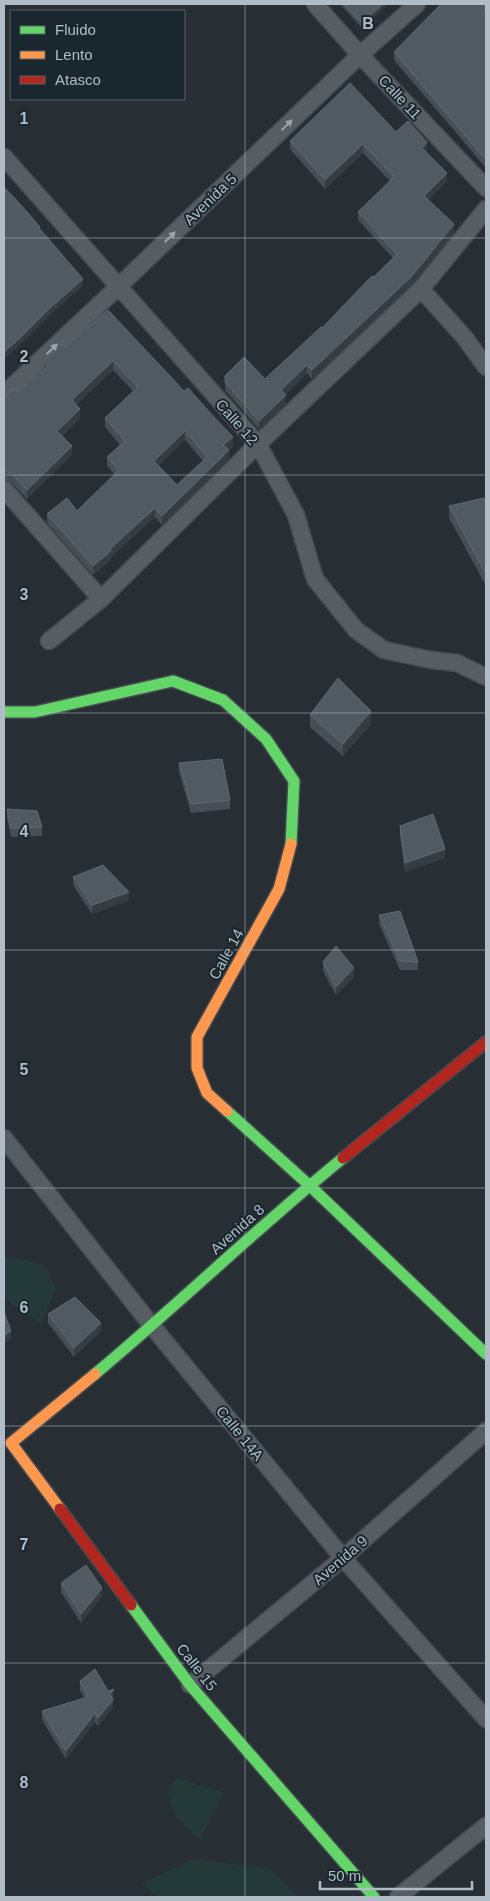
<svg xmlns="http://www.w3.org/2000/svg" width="490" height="1901" font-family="Arial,sans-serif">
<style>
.green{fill:#243a39}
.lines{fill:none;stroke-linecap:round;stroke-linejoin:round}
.street-casing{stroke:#454b50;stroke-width:19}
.fast-casing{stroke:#454b50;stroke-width:14}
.slow-casing{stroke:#454b50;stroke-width:14}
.jam-casing{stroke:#454b50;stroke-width:14}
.street{stroke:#575e63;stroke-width:16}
.fast{stroke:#63d668;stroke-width:11}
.slow{stroke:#ff974d;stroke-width:11}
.jam{stroke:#b3261e;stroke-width:11}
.wall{fill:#474e55;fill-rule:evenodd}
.shaded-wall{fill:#353d43}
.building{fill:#525a61;stroke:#616a71;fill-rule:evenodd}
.oneway{fill:#9aa5ae}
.grid{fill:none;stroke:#b0bdc7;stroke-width:1;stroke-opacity:0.55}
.labels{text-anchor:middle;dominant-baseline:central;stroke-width:4;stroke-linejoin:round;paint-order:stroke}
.street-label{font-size:15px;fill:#b0bdc7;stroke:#1b272f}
.grid-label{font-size:16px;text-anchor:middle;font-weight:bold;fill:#b0bdc7;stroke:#1b272f;stroke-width:4;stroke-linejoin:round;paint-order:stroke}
</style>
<rect width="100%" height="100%" fill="#272f35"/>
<!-- green -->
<path class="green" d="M4,1256L43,1264L56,1288L41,1324L4,1298Z
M177,1778L224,1793L200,1840L176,1817L167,1791Z
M194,1859L271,1869L297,1897H157L142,1884Z"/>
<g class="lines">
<!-- street casing -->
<g class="street-casing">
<path id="street" d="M315,4L360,55L486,188
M4,157L258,444L296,515L315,579L356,630L384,650L431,660L457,663L486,677
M421,289L465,338L486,367
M4,394L118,287L360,55L417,4
M4,489L101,599
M49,641L101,599L258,444L421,289L486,209
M4,1138L152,1326L343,1558L486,1719
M190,1685L343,1558L486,1431
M398,1897L486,1826"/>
</g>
<!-- fast casing -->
<g class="fast-casing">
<path id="fast" d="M4,712H35L173,681L223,700L266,739L294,781L291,844
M227,1111L309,1185L486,1354
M95,1374C179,1304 258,1227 343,1158
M131,1605L190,1685L374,1897"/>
</g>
<!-- slow casing -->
<g class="slow-casing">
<path id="slow" d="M227,1111L207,1093L197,1068V1037L279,889L291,844
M60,1509L11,1443L95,1374"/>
</g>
<!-- jam casing -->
<g class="jam-casing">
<path id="jam" d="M343,1158L486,1042
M60,1509L131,1605"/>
</g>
<!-- street -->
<use href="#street" class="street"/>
<!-- fast -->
<use href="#fast" class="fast"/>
<!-- slow -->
<use href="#slow" class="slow"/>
<!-- jam -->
<use href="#jam" class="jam"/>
</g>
<!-- wall -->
<path class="wall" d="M340,4H388L362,28Z
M486,4V168L394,60V52Z
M396,132L427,151L426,152L447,181L428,200L454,233L412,284L312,379L307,373L285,395L286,404L259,429L225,390V376L265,379L322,328L393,258L358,220V212L390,181L363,153L325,189L290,149V141Z
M108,310L233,446L229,450V459L162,525L155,517L111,557V560L93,575L47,523V514L77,511L115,475L107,466V457L120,445L105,427V418L133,391L113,370L76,405L80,418L62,436L72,455L27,499L11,482L4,480V398L18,392L44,369V361L65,347ZM185,440L203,461L177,485L158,465Z
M486,504V586L449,518V506Z
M310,715L371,724L343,756L310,727Z
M179,763L230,800V809L191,813L179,772Z
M7,809L42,827V836L11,837L7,818Z
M400,826L445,858L405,872L400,835Z
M73,877L129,900L92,914L73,885Z
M379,915L418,962V970H400L379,924Z
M323,962L354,977L336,995L323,971Z
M48,1314L101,1331L74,1357L48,1323Z
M61,1583L102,1596L81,1623L61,1592Z
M80,1681L108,1691L114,1698L113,1699V1708L98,1726L95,1722L66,1759L42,1720V1711L84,1698L80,1690Z"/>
<!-- shaded-wall -->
<path class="shaded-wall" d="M383,4H388L362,28V23Z
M427,142V151L422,157V148Z
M363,144V153L325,189V180Z
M447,173V181L424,205V196Z
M454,224V233L412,284L312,379V370Z
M83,279V286L50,315L20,345L4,359V352L50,308Z
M113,361V370L72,409V400Z
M307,365V373L281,399V390Z
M286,395V404L259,429V421Z
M80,409V418L57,440V431Z
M185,431V440L154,470V461Z
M233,437V446L223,454V445Z
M72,446V455L27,499V490Z
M229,450V459L162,525V516Z
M155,508V517L111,557V560L93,575V566L110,549Z
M371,711V724L343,756V744Z
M445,849V858L405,872V863Z
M129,892V900L92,914V905Z
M354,968V977L336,995V987Z
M101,1323V1331L74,1357V1348Z
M11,1331V1339L4,1344V1336Z
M102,1588V1596L81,1623V1614Z
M114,1689V1698L110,1703V1694Z
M113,1700V1708L98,1726V1718Z
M95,1713V1722L66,1759V1751Z"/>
<!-- building -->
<path class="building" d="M344,4H383L362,23Z
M441,4H486V7L484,9L486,12V160L394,52Z
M350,83L396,132L408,121L427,142L422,148L447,173L424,196L454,224L412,276L312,370L307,365L281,390L286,395L259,421L225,382V376L244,357L265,379L321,327L322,328L372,276L374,277L397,254L358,212L394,177L363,144L325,180L290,141Z
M4,187L21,205L40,227L39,228L83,279L50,308L20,338L4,352Z
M108,310L184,391L188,388L212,415L233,437L223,445L229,450L162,516L155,508L110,549L111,551L93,566L47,514L67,498L77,511L119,470L107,457L125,441L105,418L138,387L113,361L72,400L80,409L57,431L72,446L27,490L11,473L4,471V398L15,389L18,392L48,366L44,361L62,344L65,347ZM185,431L207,457L177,485L154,461Z
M484,498L486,504V574L449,506Z
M338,678L371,711L343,744L310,715Z
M222,759L230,800L191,804L179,763Z
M7,809L37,811L42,827L11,828Z
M433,814L445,849L405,863L400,826Z
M103,865L129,892L92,905L73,877Z
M400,911L418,962L400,961L379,915Z
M336,946L354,968L336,987L323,962Z
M75,1297L101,1323L74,1348L48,1314Z
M4,1312L11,1331L4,1336Z
M86,1565L102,1588L81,1614L61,1583Z
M95,1669L108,1691L114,1689L110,1694L113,1700L98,1718L95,1713L66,1751L42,1711L88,1697L80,1681Z"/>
<!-- one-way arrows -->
<defs><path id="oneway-solid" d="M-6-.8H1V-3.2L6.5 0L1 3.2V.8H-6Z" transform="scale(1.25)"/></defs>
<g class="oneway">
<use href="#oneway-solid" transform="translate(287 125) rotate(-44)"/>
<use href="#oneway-solid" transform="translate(170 237) rotate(-44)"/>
<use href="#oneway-solid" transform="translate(52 349) rotate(-43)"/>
</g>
<!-- grid -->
<path class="grid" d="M245,4V1897M4,238H486M4,475H486M4,713H486M4,950H486M4,1188H486M4,1426H486M4,1663H486"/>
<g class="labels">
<!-- street labels -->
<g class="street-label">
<text transform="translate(400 97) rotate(47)">Calle 11</text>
<text transform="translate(210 199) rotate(-44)">Avenida 5</text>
<text transform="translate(237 422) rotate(49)">Calle 12</text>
<text transform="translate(226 954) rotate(-61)">Calle 14</text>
<text transform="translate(237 1229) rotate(-42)">Avenida 8</text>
<text transform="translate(240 1433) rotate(51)">Calle 14A</text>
<text transform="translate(340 1560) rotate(-41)">Avenida 9</text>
<text transform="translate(197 1667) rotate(52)">Calle 15</text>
</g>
</g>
<g class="grid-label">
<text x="368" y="29">B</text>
<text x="24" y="124">1</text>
<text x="24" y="362">2</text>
<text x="24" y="600">3</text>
<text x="24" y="837">4</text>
<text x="24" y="1075">5</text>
<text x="24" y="1313">6</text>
<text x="24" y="1550">7</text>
<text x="24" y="1788">8</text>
</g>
<!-- border -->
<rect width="490" height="1901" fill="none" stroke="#b0bdc7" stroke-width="10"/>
<!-- legend -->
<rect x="10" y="10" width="175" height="90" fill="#1b272f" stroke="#57636c"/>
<rect x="20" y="26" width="25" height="8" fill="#63d668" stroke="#57636c"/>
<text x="55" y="35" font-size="15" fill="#b0bdc7">Fluido</text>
<rect x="20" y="51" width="25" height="8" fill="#ff974d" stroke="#57636c"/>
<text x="55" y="60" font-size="15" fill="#b0bdc7">Lento</text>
<rect x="20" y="76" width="25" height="8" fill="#b3261e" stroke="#57636c"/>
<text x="55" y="85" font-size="15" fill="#b0bdc7">Atasco</text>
<!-- scale -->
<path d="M320 1881v8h152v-8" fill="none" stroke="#b0bdc7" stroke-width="2.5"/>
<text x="328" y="1881" font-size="15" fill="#b0bdc7" stroke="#1b272f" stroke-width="4" paint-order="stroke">50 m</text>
</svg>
